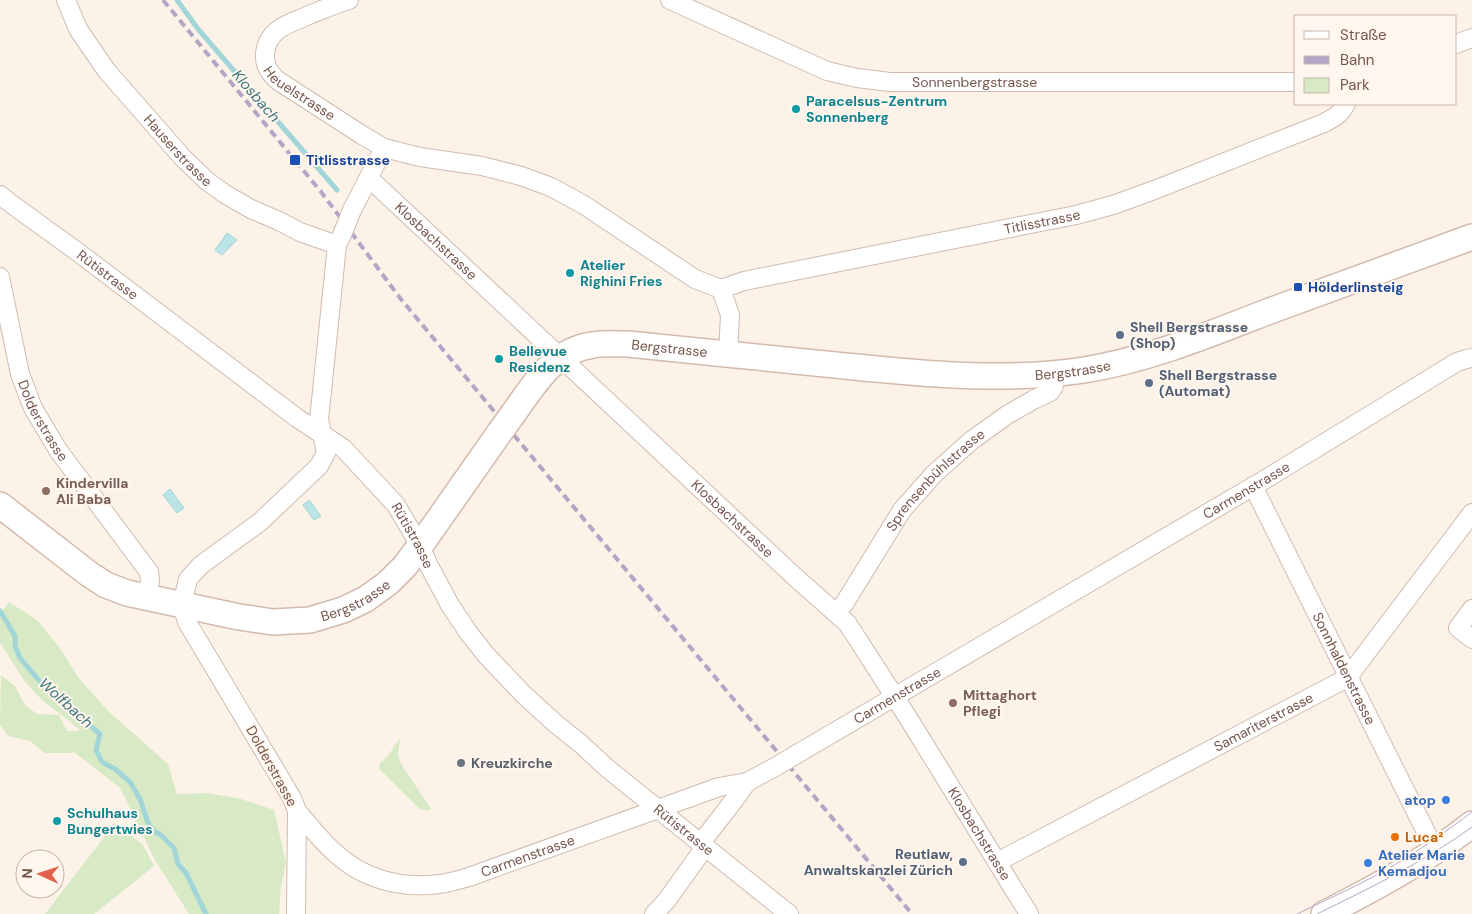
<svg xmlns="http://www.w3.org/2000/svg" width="1472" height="914" font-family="'DM Sans',sans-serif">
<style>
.green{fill:#d8eac5}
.water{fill:#bbe4e6;stroke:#a2d5d8}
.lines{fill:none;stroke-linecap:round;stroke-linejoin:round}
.stream{stroke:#a2d5d8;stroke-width:5}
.street-casing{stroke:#d0bbaf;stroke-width:20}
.secondary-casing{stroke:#d3baad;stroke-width:28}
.street{stroke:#fff;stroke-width:18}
.secondary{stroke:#fff;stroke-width:25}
.tram{stroke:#b4a5c6;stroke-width:1}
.rail{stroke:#b4a5c6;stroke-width:4;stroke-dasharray:8 5;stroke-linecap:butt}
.street-bridge-casing{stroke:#d0bbaf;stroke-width:20;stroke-linecap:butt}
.secondary-bridge-casing{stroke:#d3baad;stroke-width:28;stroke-linecap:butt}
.street-bridge{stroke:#fff;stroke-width:18}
.secondary-bridge{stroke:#fff;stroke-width:25}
.culture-dot{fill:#0f9aa8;stroke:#fff6ee;stroke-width:2}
.transit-dot{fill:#1a4fb4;stroke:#fff6ee;stroke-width:2}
.service-dot{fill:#5c6f8a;stroke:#fff6ee;stroke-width:2}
.education-dot{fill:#8d6e63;stroke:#fff6ee;stroke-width:2}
.worship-dot{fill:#6b7280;stroke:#fff6ee;stroke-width:2}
.shop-dot{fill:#3f7fe0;stroke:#fff6ee;stroke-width:2}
.food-dot{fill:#e8710a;stroke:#fff6ee;stroke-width:2}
.labels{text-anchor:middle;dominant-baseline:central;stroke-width:4;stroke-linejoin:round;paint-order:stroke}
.street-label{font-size:14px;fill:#76564b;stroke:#fff6ee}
.culture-label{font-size:14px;font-weight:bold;fill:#0d838f;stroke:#fff6ee;text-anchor:start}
.transit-label{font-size:14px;font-weight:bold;fill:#164399;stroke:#fff6ee;text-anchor:start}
.service-label{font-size:14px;font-weight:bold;fill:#4e5e75;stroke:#fff6ee;text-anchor:start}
.education-label{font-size:14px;font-weight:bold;fill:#785e54;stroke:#fff6ee;text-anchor:start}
.worship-label{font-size:14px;font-weight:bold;fill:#5b616d;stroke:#fff6ee;text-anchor:start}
.shop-label{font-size:14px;font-weight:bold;fill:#366cbe;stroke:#fff6ee;text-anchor:end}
.food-label{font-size:14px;font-weight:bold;fill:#c56008;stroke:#fff6ee;text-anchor:start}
.water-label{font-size:15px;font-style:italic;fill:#3f777b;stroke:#fff6ee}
</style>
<rect width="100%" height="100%" fill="#fcf2e7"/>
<!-- green -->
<path class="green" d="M9,602L37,620L60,648L78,677L108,711L168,764L177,794L206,793L238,798L274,810L286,862L281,887L279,914H189L156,862L120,788L74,752L71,753H45L30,741L8,736L0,725L1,675L15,686L25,705L37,714L59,715L67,731H78L79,729L41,699L22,678L0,642V609L1,610L5,608Z
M400,738L398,755L401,764L430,807L431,809C427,812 424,810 420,809L379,769L380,763L387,757Z
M115,823L143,845L154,866L94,914H45Z"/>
<!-- water -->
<path class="water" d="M227,233L237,240L222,255L215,250Z
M170,489L184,508L177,513L163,495Z
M309,500L321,516L314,520L303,505Z"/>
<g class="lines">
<!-- stream -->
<path class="stream" d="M177,0L198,29L337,190
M0,611L15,636V646L20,658L42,684L100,734L96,750L102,762L115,769L130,782L140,799L148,823L154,831L161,835L174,848L178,864L186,873L206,914"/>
<!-- street casing -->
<g class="street-casing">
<g id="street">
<path id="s1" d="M66,0L78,29L106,70L183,158L207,181L225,194L251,209L279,221L300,232L337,245"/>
<path id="s2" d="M349,0C335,4 322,10 309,15C289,24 268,28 265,53C264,65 269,72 277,80L362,135L384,148L420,157L482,166L521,176L551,187L584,205L695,279L721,289L744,281L1076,215L1113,205L1157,189L1324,123C1335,117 1340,115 1346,104"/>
<path id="s3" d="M670,0L827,71L857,78L890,82H1296"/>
<path d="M1456,44L1472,38"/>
<path id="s4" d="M369,178L795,577L847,623L853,632L907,716L1029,914"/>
<path id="s5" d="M0,195L10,203L75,250L297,418L343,448L396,505L420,546L428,564L450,605L468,632L486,655L524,695L556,724L581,744L608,769L789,914"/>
<path d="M352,210L384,148"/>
<path id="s6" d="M0,277L20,374L33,408L58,450L149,572L150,581L147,598"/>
<path d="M721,289L730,315L728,354"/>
<path id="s7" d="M1253,486L1435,850"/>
<path d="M1472,609L1458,628L1472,639"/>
<path id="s8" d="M835,613L844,604L902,510L934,474L972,440L1007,415L1033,400L1050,392L1054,386V373"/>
<path id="s9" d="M797,754L1269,477L1457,362L1466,359L1472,358"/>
<path id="s10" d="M297,811C309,825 320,839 333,851C362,879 400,889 439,884C449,883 459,880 469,877L719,787L747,782L777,766"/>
<path d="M700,844L735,799L747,782"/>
<path id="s11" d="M997,862L1349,677L1354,669L1472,513"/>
<path d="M296,914L297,811L292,798L187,622L182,605L188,579L201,565L260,522L319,466L326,453L319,419L320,410L337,245L342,235"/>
<path d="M654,914L667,900L705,847"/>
</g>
</g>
<!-- secondary casing -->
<g class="secondary-casing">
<g id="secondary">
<path id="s12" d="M513,414C534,385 553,350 593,345C604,343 616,344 628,344C700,351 773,359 845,366C923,374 1006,382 1084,370C1147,360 1208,335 1267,312C1336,287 1404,262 1472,237"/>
<path id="s13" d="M0,505L89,574L106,585L127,593L239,617L273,622L310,620L343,610L366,599L388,583L405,566L420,546L500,432"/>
<path d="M1324,914C1375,888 1427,860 1472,824"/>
</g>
</g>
<!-- street -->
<use href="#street" class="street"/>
<!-- secondary -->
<use href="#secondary" class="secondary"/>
<!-- tram -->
<path class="tram" d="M1297,914C1330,898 1364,883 1396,864C1423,848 1448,830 1472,812
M1317,914C1370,888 1424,862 1472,827"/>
<!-- rail -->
<path class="rail" d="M163,0L322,193L400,298L912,914"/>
<!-- street-bridge casing -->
<g class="street-bridge-casing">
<path id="street-bridge" d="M342,235L352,210
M777,766L797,754"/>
</g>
<!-- secondary-bridge casing -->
<g class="secondary-bridge-casing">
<path id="secondary-bridge" d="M500,432L513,414"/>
</g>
<!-- street-bridge -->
<use href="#street-bridge" class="street-bridge"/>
<!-- secondary-bridge -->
<use href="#secondary-bridge" class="secondary-bridge"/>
</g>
<!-- markers -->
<g class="culture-dot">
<circle cx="796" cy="109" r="5"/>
<circle cx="570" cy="273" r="5"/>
<circle cx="499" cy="359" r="5"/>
<circle cx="57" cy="821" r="5"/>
</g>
<g class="transit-dot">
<rect x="289" y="154" width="12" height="12" rx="2.5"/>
<rect x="1293" y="282" width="10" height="10" rx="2.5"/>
</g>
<g class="service-dot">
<circle cx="1120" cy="335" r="5"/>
<circle cx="1149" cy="383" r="5"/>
<circle cx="963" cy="862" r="5"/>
</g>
<g class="education-dot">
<circle cx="46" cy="491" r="5"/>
<circle cx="953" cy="703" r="5"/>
</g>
<circle class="worship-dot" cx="461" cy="763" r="5"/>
<g class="shop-dot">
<circle cx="1446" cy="800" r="5"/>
<circle cx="1368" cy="863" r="5"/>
</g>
<circle class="food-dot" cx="1395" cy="837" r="5"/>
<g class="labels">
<!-- street labels -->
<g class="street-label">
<text stroke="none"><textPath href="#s3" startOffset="321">Sonnenbergstrasse</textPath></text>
<text stroke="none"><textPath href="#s2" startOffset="161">Heuelstrasse</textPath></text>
<text stroke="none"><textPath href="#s1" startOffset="189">Hauserstrasse</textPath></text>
<text stroke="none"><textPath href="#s2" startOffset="961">Titlisstrasse</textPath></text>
<text stroke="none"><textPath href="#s4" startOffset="92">Klosbachstrasse</textPath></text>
<text stroke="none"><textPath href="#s5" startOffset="134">Rütistrasse</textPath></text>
<text stroke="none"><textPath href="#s12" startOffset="186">Bergstrasse</textPath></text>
<text stroke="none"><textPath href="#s12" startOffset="591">Bergstrasse</textPath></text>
<text stroke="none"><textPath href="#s6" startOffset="151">Dolderstrasse</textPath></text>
<text stroke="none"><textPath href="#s8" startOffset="168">Sprensenbühlstrasse</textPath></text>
<text stroke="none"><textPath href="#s9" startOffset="521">Carmenstrasse</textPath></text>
<text stroke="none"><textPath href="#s4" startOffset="498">Klosbachstrasse</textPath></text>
<text stroke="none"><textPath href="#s5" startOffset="539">Rütistrasse</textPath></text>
<text stroke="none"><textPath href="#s13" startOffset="391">Bergstrasse</textPath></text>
<text stroke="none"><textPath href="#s7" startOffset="204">Sonnhaldenstrasse</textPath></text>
<text stroke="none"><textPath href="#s9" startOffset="116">Carmenstrasse</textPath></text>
<text stroke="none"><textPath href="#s11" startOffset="301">Samariterstrasse</textPath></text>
<text transform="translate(272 766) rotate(61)">Dolderstrasse</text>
<text stroke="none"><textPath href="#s5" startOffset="944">Rütistrasse</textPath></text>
<text stroke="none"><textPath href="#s4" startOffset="902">Klosbachstrasse</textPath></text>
<text stroke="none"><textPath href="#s10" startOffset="262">Carmenstrasse</textPath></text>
</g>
<!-- culture labels -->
<g class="culture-label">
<text x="806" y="101">Paracelsus-Zentrum<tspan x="806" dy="16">Sonnenberg</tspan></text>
<text x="580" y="265">Atelier<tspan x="580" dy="16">Righini Fries</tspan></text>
<text x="509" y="351">Bellevue<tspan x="509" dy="16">Residenz</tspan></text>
<text x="67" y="813">Schulhaus<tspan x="67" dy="16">Bungertwies</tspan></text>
</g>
<!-- transit labels -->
<g class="transit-label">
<text x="306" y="160">Titlisstrasse</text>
<text x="1308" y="287">Hölderlinsteig</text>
</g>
<!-- service labels -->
<g class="service-label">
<text x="1130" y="327">Shell Bergstrasse<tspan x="1130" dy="16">(Shop)</tspan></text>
<text x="1159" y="375">Shell Bergstrasse<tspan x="1159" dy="16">(Automat)</tspan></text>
<text x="953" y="854" text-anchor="end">Reutlaw,<tspan x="953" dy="16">Anwaltskanzlei Zürich</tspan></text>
</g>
<!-- education labels -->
<g class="education-label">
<text x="56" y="483">Kindervilla<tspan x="56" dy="16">Ali Baba</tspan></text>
<text x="963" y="695">Mittaghort<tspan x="963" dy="16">Pflegi</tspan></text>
</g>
<!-- worship labels -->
<g class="worship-label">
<text x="471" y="763">Kreuzkirche</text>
</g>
<!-- shop labels -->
<g class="shop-label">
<text x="1436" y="800">atop</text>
<text x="1378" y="855" text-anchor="start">Atelier Marie<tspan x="1378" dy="16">Kemadjou</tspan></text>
</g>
<!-- food labels -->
<g class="food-label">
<text x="1405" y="837">Luca²</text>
</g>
<!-- water labels -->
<g class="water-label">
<text transform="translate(256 96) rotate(49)">Klosbach</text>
<text transform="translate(66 703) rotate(42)">Wolfbach</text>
</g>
</g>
<!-- legend -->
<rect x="1294" y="15" width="162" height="90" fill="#fff6ee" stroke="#c8b6ad"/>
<rect x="1304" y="31" width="25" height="8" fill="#ffffff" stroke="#c8b6ad"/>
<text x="1340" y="40" font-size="15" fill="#76564b">Straße</text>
<rect x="1304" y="56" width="25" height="8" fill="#b4a5c6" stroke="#c8b6ad"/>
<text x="1340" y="65" font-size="15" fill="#76564b">Bahn</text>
<rect x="1304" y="78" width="25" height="15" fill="#d8eac5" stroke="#c8b6ad"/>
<text x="1340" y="90" font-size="15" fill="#76564b">Park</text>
<!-- north arrow -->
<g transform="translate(40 874) rotate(273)"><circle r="24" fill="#fff6ee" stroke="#c8b6ad"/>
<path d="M0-4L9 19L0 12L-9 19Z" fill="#e4614e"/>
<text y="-8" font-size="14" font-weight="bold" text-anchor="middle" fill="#76564b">N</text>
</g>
</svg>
